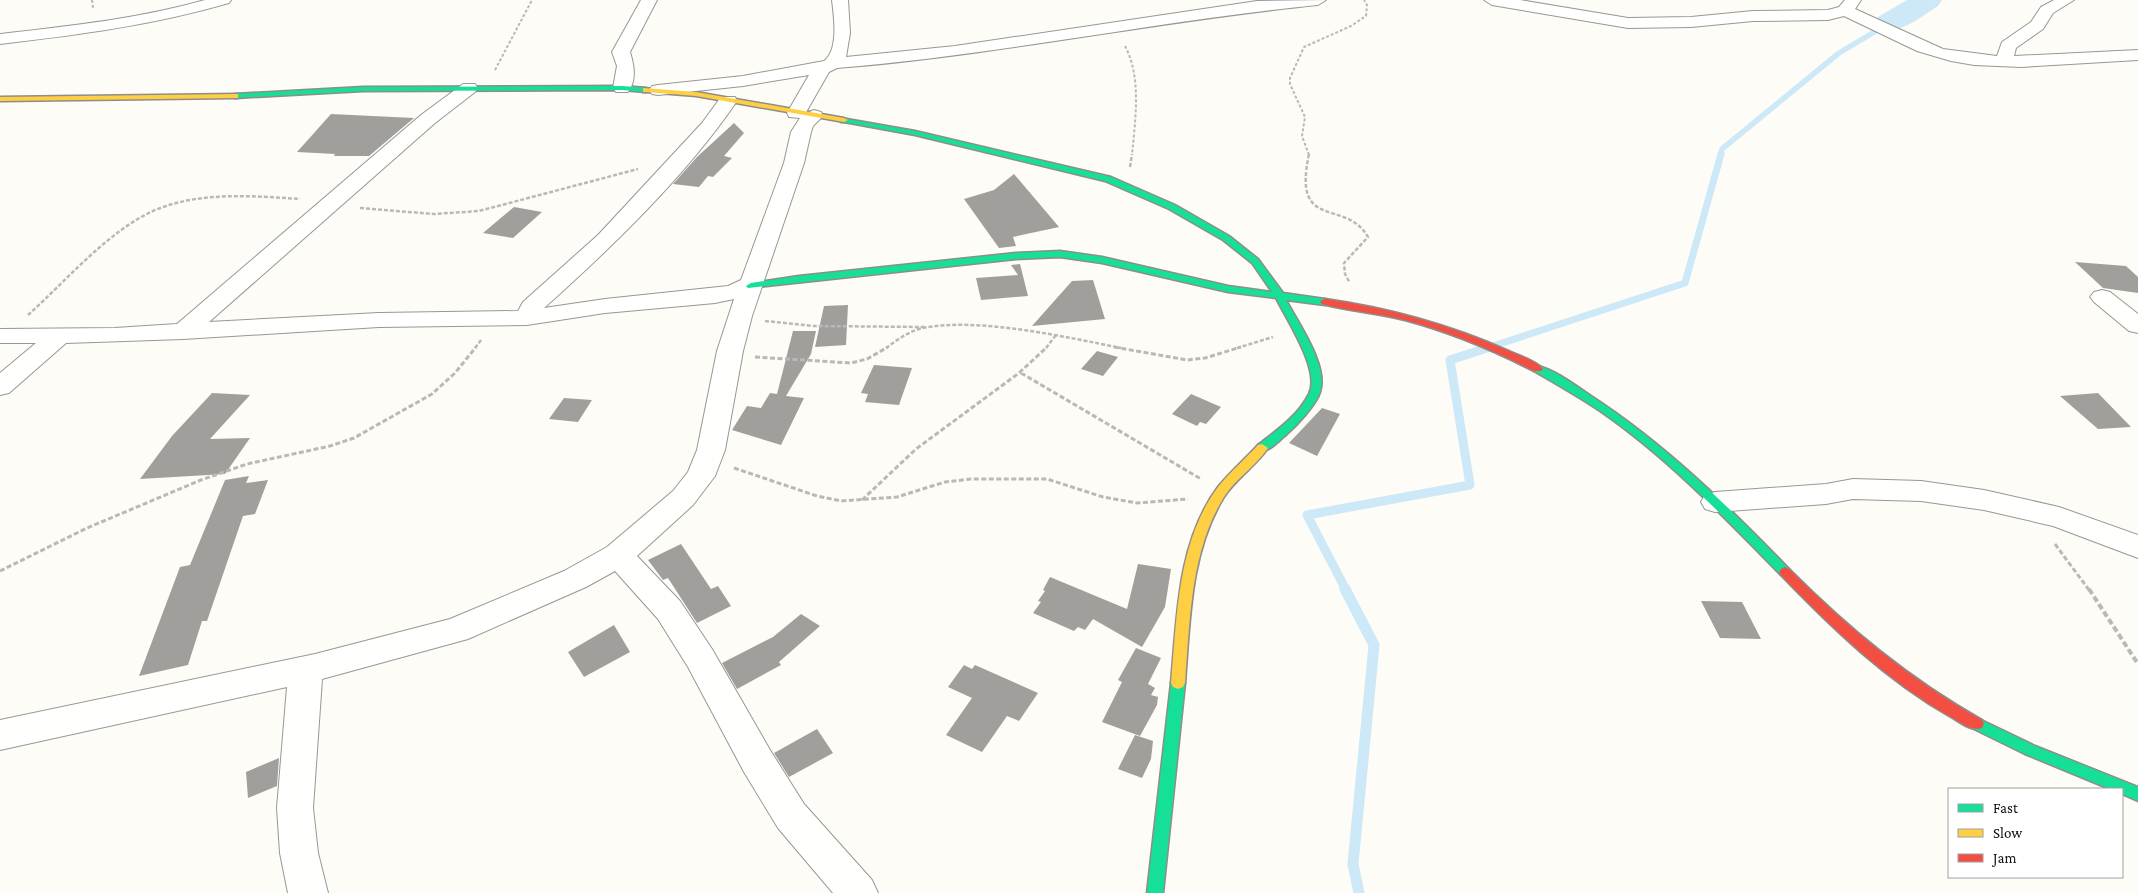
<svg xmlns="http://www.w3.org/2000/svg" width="2138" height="893" font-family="'Crimson Pro',serif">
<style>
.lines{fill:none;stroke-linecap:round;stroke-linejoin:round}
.stream-far3{stroke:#cde8f7;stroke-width:5.5}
.stream-far2{stroke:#cde8f7;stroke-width:7}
.stream-far1{stroke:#cde8f7;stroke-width:9}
.stream{stroke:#cde8f7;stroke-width:11}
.river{fill:#cde8f7;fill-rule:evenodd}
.building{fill:#a19f9c}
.street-casing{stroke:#979795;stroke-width:2}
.fast-casing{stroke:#8e8d8b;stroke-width:3}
.slow-casing{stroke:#8e8d8b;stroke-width:3}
.jam-casing{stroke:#8e8d8b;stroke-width:3}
.path-far3{stroke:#b9b9b8;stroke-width:2;stroke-dasharray:3 2;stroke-linecap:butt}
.path-far2{stroke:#b9b9b8;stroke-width:2.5;stroke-dasharray:4 2;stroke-linecap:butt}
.path-far1{stroke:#b9b9b8;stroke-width:3;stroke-dasharray:5 2.5;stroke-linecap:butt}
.path{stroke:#b9b9b8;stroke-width:4;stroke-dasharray:6 3;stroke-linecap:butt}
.street{fill:#fffffe;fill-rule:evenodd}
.fast{fill:#16e098;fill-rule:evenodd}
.slow{fill:#ffcf43;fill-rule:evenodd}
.jam{fill:#f24e42;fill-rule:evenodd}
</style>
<rect width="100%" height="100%" fill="#fdfcf7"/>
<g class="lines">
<!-- stream-far3 -->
<path class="stream-far3" d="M1720,155L1722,149L1839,53L1876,31"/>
<!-- stream-far2 -->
<path class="stream-far2" d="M1487,348L1685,283L1721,154"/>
<!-- stream-far1 -->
<path class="stream-far1" d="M1346,590L1307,515L1470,485L1450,360L1490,347"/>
<!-- stream -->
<path class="stream" d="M1345,589L1374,645L1353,864L1359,893"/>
<!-- river -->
<path class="river" d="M1907,0H1942L1938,6C1920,17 1901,35 1878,29L1874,23L1878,17Z"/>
</g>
<!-- building -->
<path class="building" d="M331,114L414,118L369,156H334L335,154L297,152Z
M734,123L744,133L724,156L732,158L713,177L708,176L699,187L673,184L697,157Z
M1014,174L1059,227L1013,237L1016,246L999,248L964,199L994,190Z
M514,207L542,212L513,238L483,233Z
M2075,262L2126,266L2138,277V293L2103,288Z
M1020,264L1028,296L981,300L976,278L1018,275L1011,265Z
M1093,280L1105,319L1032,326L1072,281Z
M848,305L846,345L815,347L824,306Z
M793,331H816L811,354L786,396L804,398L781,445L732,430L747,406L761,408L770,393L777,394Z
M1097,351L1118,357L1103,376L1081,369Z
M874,365L912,368L899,405L865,402L868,394L861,393Z
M212,393L250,395L210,439L250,438L225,474L140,479L172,436Z
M2098,393L2131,427L2098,429L2060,396Z
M1191,394L1221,407L1206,424L1200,422L1197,426L1172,414Z
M564,398L592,400L578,422L549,419Z
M1322,408L1340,414L1317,456L1289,443Z
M249,476L246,483L268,480L255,514L243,516L207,621H202L188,665L139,676L180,567L190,565L225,480Z
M681,544L711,589L718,586L731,606L697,623L668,578L663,580L648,560Z
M1138,564L1171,569L1165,607L1142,647L1093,619L1085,630L1078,627L1074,631L1033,613L1041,602L1038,601L1045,591L1043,590L1050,577L1127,609Z
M1701,601L1742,602L1761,639L1720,638Z
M801,614L820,626L779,662L781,665L737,689L722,663L773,637Z
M614,625L630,652L584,677L568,652Z
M1136,648L1161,658L1148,684L1155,688L1151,695L1158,697L1157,705L1140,736L1102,722L1122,682L1118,680Z
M964,665L972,669L975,665L1038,693L1019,721L1007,716L982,752L946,735L972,698L948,687Z
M817,729L833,753L789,777L774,753Z
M1135,735L1153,741L1151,759L1142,778L1118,769Z
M279,758L277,786L248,798L246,772Z"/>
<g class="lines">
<!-- street casing -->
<g class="street-casing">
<path id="street" d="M205,0H231L229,3C153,25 78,35 0,44V34C69,26 138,19 205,0Z
M641,0H657L630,52C634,65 637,80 628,92H616L613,88L617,66L612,52Z
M832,0H848L850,33L846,57L955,46L1257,1L1326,0L1318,5C1157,21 999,55 837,68L829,72L805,114L814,110L821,112L823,116L813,126L811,132L804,163L752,316L743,351L725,450L715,476L693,505L637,556L680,601L712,649L770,750L804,804L872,880L878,893H833L778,828L744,772L688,667L658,619L615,571L586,587L468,639L322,679L313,808L318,853L328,893H288L280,853L277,808L287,687L0,750V720L315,654L450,619L564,571L607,547L673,491L688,472L697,450L717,351L734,299L715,303L605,313L527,325L379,327L183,339L66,343L9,393L0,395V373L36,343H0V329L115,328L177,324L421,115L463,84H475L478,88L475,92L435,123L209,322L379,313L518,311L523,302L598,235L702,123L721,97H735L737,101C685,177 612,247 544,308L605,299L728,286L741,280L784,163L791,132L800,118L789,117L787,113L809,75L743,86L658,95L652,94L649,90L652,86L658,85L743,76L824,61C839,50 834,16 832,0Z
M1484,0H1520L1628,18L1691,17L1753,11L1828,10L1839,7L1845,0H1861L1855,9L1943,49L1997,56L2002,42L2031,22L2041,7L2054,0H2074L2053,13L2043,29L2016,48L2014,56L2138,50V60L2021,67L1974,65L1951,61L1917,51L1844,16L1828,20L1753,21L1691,27L1628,28L1492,5Z
M2102,290L2110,292L2138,314V333L2129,331L2094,302L2090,297L2094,292Z
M1853,479L1921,481L1984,490L2059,507L2138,535V558L2053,526L1984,510L1921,501L1853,499L1826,504L1715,512L1705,509L1701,502L1705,495L1715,492L1826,484Z"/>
</g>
<!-- fast casing -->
<g class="fast-casing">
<path id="fast" d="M622,86L646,88L650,90L646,92L622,90L363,91L235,98L231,96L235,94L363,87Z
M841,118L915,131L1111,177L1175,205L1229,236L1258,259L1283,293L1325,299L1330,302L1325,305L1286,300C1298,323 1329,366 1320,392C1317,404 1296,426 1287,434C1279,440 1268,454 1258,451L1256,448L1258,445C1277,430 1298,416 1309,394C1321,371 1287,320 1276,298L1228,292L1102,263L1060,257L1016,259L748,288L746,286L751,283L799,276L1016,253L1060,251L1102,257L1228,286L1272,292L1252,263L1223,240L1169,209L1105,181L915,135L844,122H841Z
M1538,366C1555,370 1576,386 1591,396C1665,444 1728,506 1789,569L1791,572L1789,575H1781C1725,518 1669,459 1603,413C1581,398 1558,385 1534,371L1533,369Z
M1178,677L1183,679L1185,683L1163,893H1147L1171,683L1173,679Z
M1977,718L2035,746L2138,787V801L2122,794V789H2110L2025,754L1972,728L1970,724L1972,720Z"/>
</g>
<!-- slow casing -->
<g class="slow-casing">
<path id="slow" d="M643,88L696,92L844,118L848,120L844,122L696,96L646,92H643Z
M238,94V98H235L0,101V97Z
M1262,444L1268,448C1256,466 1236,478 1224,497C1190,552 1190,621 1185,683L1183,687L1178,689L1173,687L1171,683C1177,618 1177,542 1218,487C1230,472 1245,459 1258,445Z"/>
</g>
<!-- jam casing -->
<g class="jam-casing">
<path id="jam" d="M1325,299C1389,308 1450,325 1509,351C1520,356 1536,361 1543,369L1542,371H1534C1493,350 1450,332 1405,320C1378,313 1349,311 1322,304L1320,302L1322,300Z
M1785,567L1789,569C1848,628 1909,679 1982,720L1984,724L1982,728C1972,732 1960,722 1951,717C1886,680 1832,628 1781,575L1779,572L1781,569Z"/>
</g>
<!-- path-far3 -->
<path class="path-far3" d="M92,0L93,8
M1125,46C1142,78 1135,121 1132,155
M495,70L532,0
M1309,155L1302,136L1305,117L1290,84V78L1304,47L1351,26L1366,16L1367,5L1364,0"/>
<!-- path-far2 -->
<path class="path-far2" d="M1309,154C1292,233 1345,197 1368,237L1344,263L1345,274L1350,283
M1130,167L1132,154
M360,208L434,214L479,211L638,169
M28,315C66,281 107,232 153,211C198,191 253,196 300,199
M765,321L814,326L926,327
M475,348L481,340
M886,348C897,340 909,331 923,328C977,317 1066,337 1121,348
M1046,348L1056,335
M1237,348L1273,337"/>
<!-- path-far1 -->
<path class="path-far1" d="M1114,347L1187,360L1205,358L1241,347
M755,357L851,363L867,359L888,347
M1021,373L1201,479
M734,468L817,496L841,501L897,497L945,482L971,479H1047L1103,497L1137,503L1188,499
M862,500L916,449L1019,373L1047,347
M2055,544L2089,590
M0,571L87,528L201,480L247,464L330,446L354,438L432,394L455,373L476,347"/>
<!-- path -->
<path class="path" d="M2089,589L2138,664"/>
<!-- street -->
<use href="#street" class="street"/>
<!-- fast -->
<use href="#fast" class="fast"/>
<!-- slow -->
<use href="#slow" class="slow"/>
<!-- jam -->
<use href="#jam" class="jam"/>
</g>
<!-- legend -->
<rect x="1948" y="788" width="175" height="90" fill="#ffffff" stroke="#a0a0a0"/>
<rect x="1958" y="804" width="25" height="8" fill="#16e098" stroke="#a0a0a0"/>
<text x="1993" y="813" font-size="15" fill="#111111">Fast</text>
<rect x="1958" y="829" width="25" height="8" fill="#ffcf43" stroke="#a0a0a0"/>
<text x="1993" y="838" font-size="15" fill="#111111">Slow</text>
<rect x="1958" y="854" width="25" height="8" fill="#f24e42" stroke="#a0a0a0"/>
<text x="1993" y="863" font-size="15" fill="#111111">Jam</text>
</svg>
